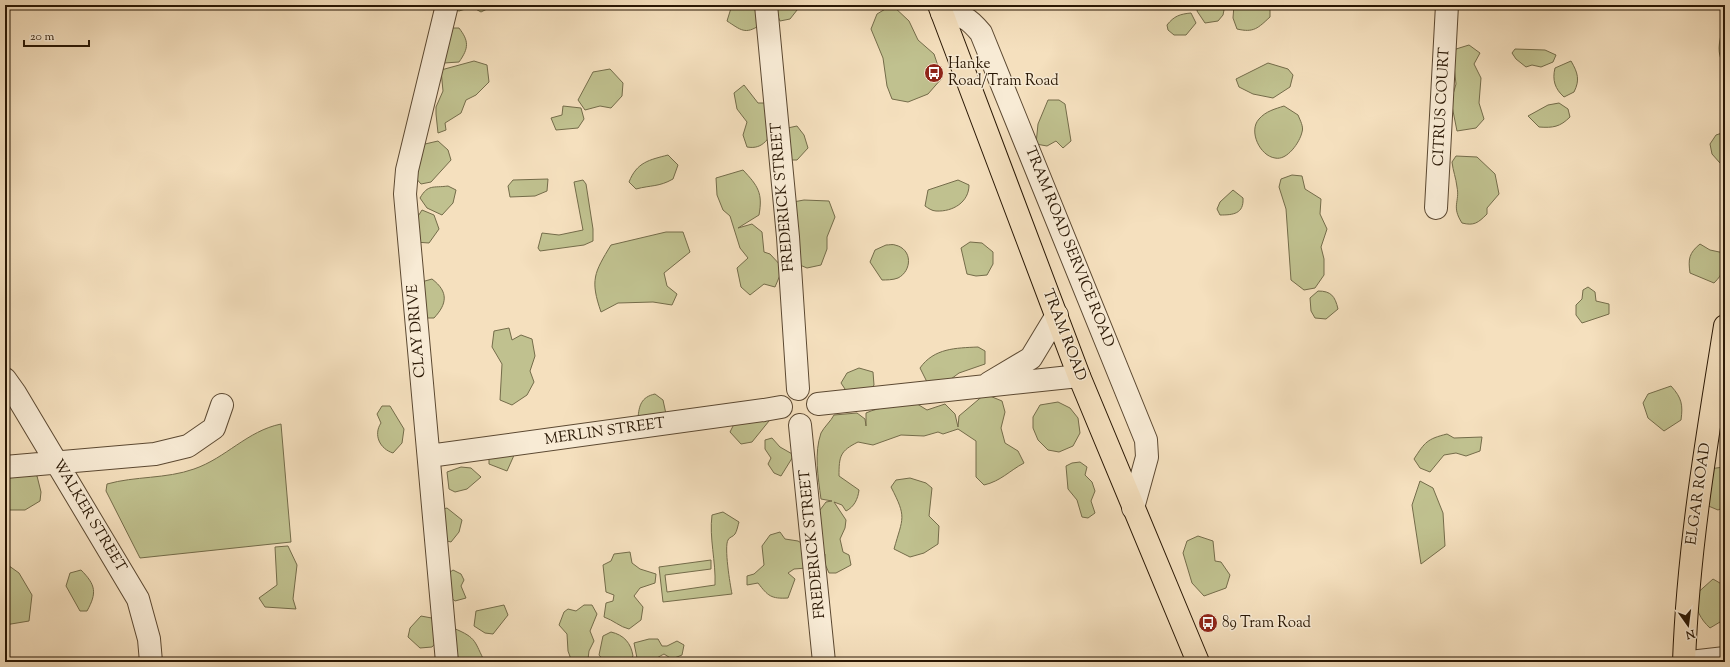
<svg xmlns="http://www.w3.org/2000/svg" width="1730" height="667" font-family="'Sorts Mill Goudy',serif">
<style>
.green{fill:#c0c18f;stroke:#746c4a}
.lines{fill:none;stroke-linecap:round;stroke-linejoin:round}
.minor-casing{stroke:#5c4932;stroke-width:24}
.major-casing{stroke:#291704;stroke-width:24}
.minor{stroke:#f8ebd5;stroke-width:22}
.major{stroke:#f5e0be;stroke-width:22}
.labels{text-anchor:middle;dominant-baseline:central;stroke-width:3;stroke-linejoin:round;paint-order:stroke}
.poi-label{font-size:15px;fill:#291704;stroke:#f8ebd5;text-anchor:start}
.street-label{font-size:15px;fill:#291704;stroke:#f8ebd5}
</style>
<rect width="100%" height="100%" fill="#f5e0be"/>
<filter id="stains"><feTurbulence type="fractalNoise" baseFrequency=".005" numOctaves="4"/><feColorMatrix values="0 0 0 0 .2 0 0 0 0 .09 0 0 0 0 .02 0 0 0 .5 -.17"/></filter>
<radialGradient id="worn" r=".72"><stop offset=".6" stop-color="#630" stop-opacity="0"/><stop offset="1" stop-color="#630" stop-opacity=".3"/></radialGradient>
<!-- green -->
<path class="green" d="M445,5H492L491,7L481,12L472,7L459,11Z
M732,5H765L760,25C745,35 741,30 727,21Z
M773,5H801L790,19L780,21Z
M892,5L909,21L918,40L934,54L942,78L928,94L908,102L892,99L887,86L883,58L871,29L877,14Z
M1198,5H1225L1223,15L1218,21L1205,23L1197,11Z
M1234,5H1266L1270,7V17C1258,28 1254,33 1237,29L1233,18Z
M1191,13L1196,23L1186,35H1174L1168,30L1167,25C1174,16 1180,14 1191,13Z
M442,28H459C469,41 469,48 459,62L444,63L430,55Z
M1725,34V67C1718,56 1718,48 1721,35Z
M1469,45L1480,53L1474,64L1481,78L1479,103L1484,119L1476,128L1457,131L1451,101L1456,84L1453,57L1456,49Z
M1515,49L1545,50L1556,55L1553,62L1541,67L1532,65L1526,67L1516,59L1512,53Z
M474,61L487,65L489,82L476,95L466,100L461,113L445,123L446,130L438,133L436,114V107L443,91L441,70Z
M1571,61C1578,73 1580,80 1574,92L1564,97C1555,89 1552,80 1555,68Z
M1268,63L1288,69L1293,75L1290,87L1273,98L1253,94L1239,87L1236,79Z
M610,69L623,83L622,96L611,108L600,106L585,110L578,100L593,72Z
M744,85L758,103H764L772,109L777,125C769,137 764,150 747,147L743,135L747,122L737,109L734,93Z
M1048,100H1059L1065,104L1071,141L1063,148L1056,141L1047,146L1036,144L1038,124Z
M1559,103L1568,109L1570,117C1560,127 1553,128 1539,127L1528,116L1548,105Z
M563,106L581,108L584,119L578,128L556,130L551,118L562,115Z
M1284,106L1298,115C1300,120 1304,127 1302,132C1300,142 1287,161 1275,158C1260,156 1248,131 1259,119C1266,111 1275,109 1284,106Z
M797,126L804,135L808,148L797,160H781L783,129Z
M1725,132V164L1720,163L1712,154L1710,144L1716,135Z
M438,141L448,150L451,160L431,182L421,184L414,176L415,151L425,144Z
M668,155L678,165L673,179C659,187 651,185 636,189L629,182C637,162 649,160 668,155Z
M1456,156L1477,157L1495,174L1499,194L1487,208V214C1478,223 1474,226 1462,223C1451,206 1460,202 1457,187C1456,178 1453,171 1452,162Z
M743,170C758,186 763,193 759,215L738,228L752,224L762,232L764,252L770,254L783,268L775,287L764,284L750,295L741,287L737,268L748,258L740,248L730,216L723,210L717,195L716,178Z
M1292,175L1302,176L1305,189L1321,199L1320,214L1327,229L1321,247L1324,259V275L1315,288L1304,290L1291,280L1286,209L1279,187L1281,179Z
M548,179L547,191L535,196L510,197L508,186L513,180Z
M583,180L586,184L593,229V241L584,245L540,251L538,248L542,233L559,235L583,230L574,182Z
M958,180L969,185C969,202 953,212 936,211C932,211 928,208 925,206L928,190Z
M448,186L456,190L453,203L442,215L427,208L420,198C428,184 433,188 448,186Z
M1233,190L1243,198C1244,214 1233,215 1220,215L1217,209L1220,202Z
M804,200L829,201L835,217L827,237V249L821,265L807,268L795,263L793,202Z
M422,210L434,215L439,229L429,243L415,242V221Z
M666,232H683L690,252L664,273L667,286L677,294L672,305L653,302L618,303L601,312C590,280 594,273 611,245Z
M970,242L982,243L993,252V264L987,275L976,276L967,274L961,248Z
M1700,244L1710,250L1724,253C1727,266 1723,274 1714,283L1690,273C1688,259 1689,253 1700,244Z
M886,245C889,245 893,244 895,245C913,249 912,271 898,278C893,280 886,280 882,280L870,262L875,250Z
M432,279C449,292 447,304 434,318H421L418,283Z
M1588,287L1595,292L1596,301L1609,304V314L1582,323L1576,315V305L1582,299L1583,290Z
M1318,291C1331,291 1335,296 1338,309L1326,319L1315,318L1311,311L1310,298Z
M509,328L512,340L521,335L532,339L535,356L530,371L534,382L527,395L512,405L500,400L502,364L492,347L494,331Z
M978,347L985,351V364L959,373L943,385L929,386L920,368C934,348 956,348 978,347Z
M859,368L873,372L874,385L866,397L849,395L841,383L847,373Z
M1671,386C1682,398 1683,405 1681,420L1664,431L1648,418L1643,403L1648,394Z
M655,394L663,400L666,414L638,418C639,406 641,397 655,394Z
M985,394L1002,401L1005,412L1001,428L1005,443L1018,451L1024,463C1009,471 1001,481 984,485L976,477V441L958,429L943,434L938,432L924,436L901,435L873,445L858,442C840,451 839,456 839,476L859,490C858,499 854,507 846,511L842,505L834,502L846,520L845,528L840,539L843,552L849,555L851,565L836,573H829L825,564V554L811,541L807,517L820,510L826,502L832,501L821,499C818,477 814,453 821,433C824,427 831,421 834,415L857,413L865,419L866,426V413C881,406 897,407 914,402L927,410L945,404L955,414L958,427L959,416Z
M1725,394V438L1715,428Z
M1058,402L1070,408L1078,418L1080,433L1073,446L1059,452L1048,450L1038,440L1033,428V417L1040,405Z
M382,406H390L404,429L402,443L393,453C380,449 373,435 381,423L377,414Z
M761,408L769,421L752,442L741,444L730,432L733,426L734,412Z
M281,424L291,542L140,558L106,491L107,484C135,476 166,479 194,469C226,458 247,431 281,424Z
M1447,434L1454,438L1482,437L1480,451L1466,456L1456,453L1444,455L1430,472L1420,468L1414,459C1425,442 1427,439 1447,434Z
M772,438L780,447L794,455L781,476L774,473L768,464L771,458L765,449V440Z
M515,453L507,471L489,464V456Z
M1080,462L1087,467L1085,475L1092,482L1095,491L1091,501L1095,513L1088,518L1082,517L1077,500L1068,489L1066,466L1072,463Z
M461,467L471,468L481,477L467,489L455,492L449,489L447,472Z
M1724,467L1725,507L1718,510L1706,505L1701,470Z
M20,470L37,476L41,492L40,501L25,510H6L5,472Z
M910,478L926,483L932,488L929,516L939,526L938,544L924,553L910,557L894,549C903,517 907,518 891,487L896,480Z
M1420,481L1433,488L1443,513L1445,546L1421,564L1412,505Z
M447,508L462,520L459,532L451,542L439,539L440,510Z
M723,512L739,522C738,525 737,531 735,534C733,537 729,537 728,540C724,547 730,584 732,594L663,602L659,567L711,560V569L665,575L667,592L715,585C716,561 709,538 712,515Z
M780,532L785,539L798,541L810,548L807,568L794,569L788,573L795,579L788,598C771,599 768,596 758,583L747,585V576L754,574L764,565L762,546L770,535Z
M1198,536L1213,541L1215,561L1221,562L1230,575L1226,588L1204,596L1192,583L1183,553L1187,541Z
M288,546L297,565L293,599L296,609L265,607L259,598L277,585L275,547Z
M630,552L632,563L640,569L656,574L655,583L640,588L634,596L643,607L641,620L629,629C620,627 613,620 604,617L606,603L613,601L614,595L606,592L603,565L611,561L614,554Z
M5,563L19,573L32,595L29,621L5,625Z
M81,570C96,585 97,593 87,611H80L66,586L70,573Z
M453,570L461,574L464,580L461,586L466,598L455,601L449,596L446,575Z
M1713,579L1725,586V619L1710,628C1700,619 1696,609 1694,596Z
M504,605L508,615L493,634L485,633L474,626L476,611Z
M584,605H592L597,614L590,631L594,641L589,651L588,659L585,662H572L568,651L567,634L559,625L564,612L568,609L576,611Z
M421,616L437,619L441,637L432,647L420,648L408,637L410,628Z
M453,628C478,638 474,642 485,662H457Z
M611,632C624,635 631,643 633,656L629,662H605L599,655L603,636Z
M649,639H658L662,646H667L677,641L684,645L682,655L672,659L664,654C654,659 647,666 637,658L634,643Z"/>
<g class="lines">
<!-- minor casing -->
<g class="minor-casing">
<path id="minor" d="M766,5L788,237L798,389
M942,13C963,16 967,16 981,33L1146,440L1147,457L1133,508
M1436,208L1447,5
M5,379L15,393L138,599L149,639L151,662
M989,383L1031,358L1057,315
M818,404L1079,376
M800,425L824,662
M429,456L764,410L781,407
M5,467L155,454L188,446L214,428L222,405
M447,662L405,194L407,170L447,5
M1690,662L1725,658"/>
</g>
<!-- major casing -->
<g class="major-casing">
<path id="major" d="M939,5L1079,376L1198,662
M1684,662C1688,549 1707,438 1725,326"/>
</g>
<!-- minor -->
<use href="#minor" class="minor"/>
<!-- major -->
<use href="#major" class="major"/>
</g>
<!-- icons -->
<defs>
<g id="bus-disc" transform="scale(1)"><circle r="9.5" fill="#8f2418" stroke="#f8ebd5"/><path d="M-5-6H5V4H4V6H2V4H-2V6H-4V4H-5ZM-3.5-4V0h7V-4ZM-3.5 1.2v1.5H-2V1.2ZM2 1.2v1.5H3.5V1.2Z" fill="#fff"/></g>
</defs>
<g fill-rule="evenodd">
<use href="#bus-disc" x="934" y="73"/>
<use href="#bus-disc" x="1208" y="623"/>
</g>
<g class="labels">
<!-- poi labels -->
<g class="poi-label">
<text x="948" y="64">Hanke<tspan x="948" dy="17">Road/Tram Road</tspan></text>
<text x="1222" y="623">89 Tram Road</text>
</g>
<!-- street labels -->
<g class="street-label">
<text transform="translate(1442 107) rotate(-87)">CITRUS COURT</text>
<text transform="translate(783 197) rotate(-95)">FREDERICK STREET</text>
<text transform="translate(1069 247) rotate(68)">TRAM ROAD SERVICE ROAD</text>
<text transform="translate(417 331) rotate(-95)">CLAY DRIVE</text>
<text transform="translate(1064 335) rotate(69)">TRAM ROAD</text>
<text transform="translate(605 432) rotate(-8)">MERLIN STREET</text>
<text transform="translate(1699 494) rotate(-82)">ELGAR ROAD</text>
<text transform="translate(89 516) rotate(59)">WALKER STREET</text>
<text transform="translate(813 544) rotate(-96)">FREDERICK STREET</text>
</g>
</g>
<!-- margin -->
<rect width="1730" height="667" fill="none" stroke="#f5e0be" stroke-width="20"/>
<rect x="6" y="6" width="1718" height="655" fill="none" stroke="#291704" stroke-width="2"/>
<rect x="10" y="10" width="1710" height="647" fill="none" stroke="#291704"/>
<!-- north arrow -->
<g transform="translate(1688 625) rotate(166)" stroke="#f8ebd5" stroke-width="3" paint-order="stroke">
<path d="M0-3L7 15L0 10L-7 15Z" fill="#291704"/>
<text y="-6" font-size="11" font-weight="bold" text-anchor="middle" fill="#291704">N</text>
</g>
<!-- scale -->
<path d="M24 40v6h65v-6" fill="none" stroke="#291704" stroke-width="2"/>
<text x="30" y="40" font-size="12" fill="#291704" stroke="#f8ebd5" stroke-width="3" paint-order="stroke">20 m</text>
<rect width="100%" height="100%" filter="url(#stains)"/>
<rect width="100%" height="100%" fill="url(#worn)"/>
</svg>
